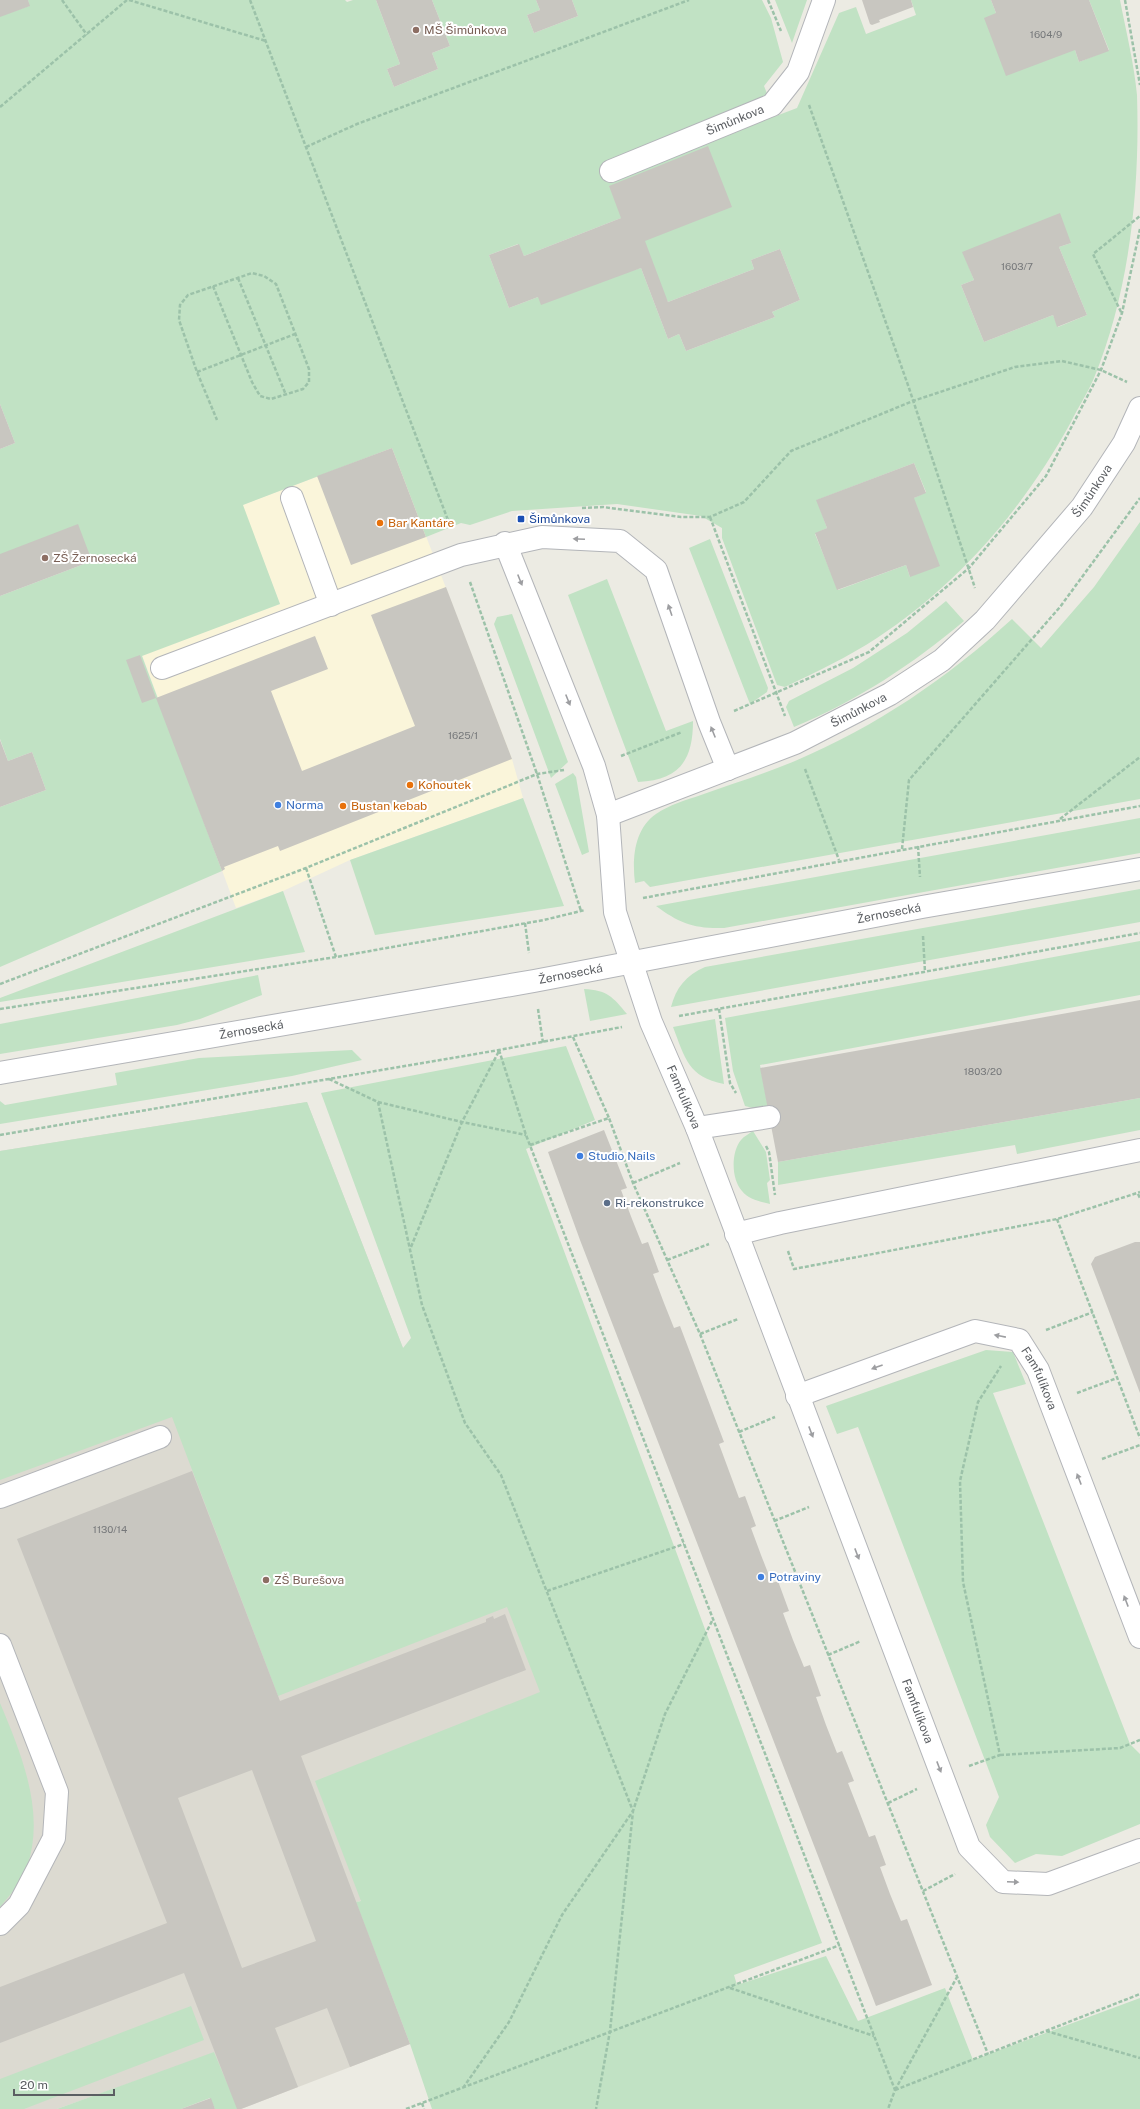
<svg xmlns="http://www.w3.org/2000/svg" width="1140" height="2109" font-family="'Public Sans',sans-serif">
<style>
.commercial{fill:#faf5da}
.education{fill:#dcdad1}
.green{fill:#c1e2c4;fill-rule:evenodd}
.building{fill:#c8c6c0;fill-rule:evenodd}
.lines{fill:none;stroke-linecap:round;stroke-linejoin:round}
.minor-casing{stroke:#b3b5b9;stroke-width:24}
.path{stroke:#9cc2a9;stroke-width:2.5;stroke-dasharray:4 2;stroke-linecap:butt}
.minor{stroke:#fff;stroke-width:22}
.oneway{fill:#9d9ea1}
.education-dot{fill:#8d6e63;stroke:#fff;stroke-width:1.5}
.transit-dot{fill:#1a4fb4;stroke:#fff;stroke-width:1.5}
.food-dot{fill:#e8710a;stroke:#fff;stroke-width:1.5}
.shop-dot{fill:#3f7fe0;stroke:#fff;stroke-width:1.5}
.service-dot{fill:#5c6f8a;stroke:#fff;stroke-width:1.5}
.labels{text-anchor:middle;dominant-baseline:central;stroke-width:4;stroke-linejoin:round;paint-order:stroke}
.number-label{font-size:10px;fill:#76787a}
.education-label{font-size:12px;fill:#785e54;stroke:#fff;text-anchor:start}
.street-label{font-size:12px;fill:#5b5e62;stroke:#fff}
.transit-label{font-size:12px;fill:#164399;stroke:#fff;text-anchor:start}
.food-label{font-size:12px;fill:#c56008;stroke:#fff;text-anchor:start}
.shop-label{font-size:12px;fill:#366cbe;stroke:#fff;text-anchor:start}
.service-label{font-size:12px;fill:#4e5e75;stroke:#fff;text-anchor:start}
</style>
<rect width="100%" height="100%" fill="#ecebe3"/>
<!-- commercial -->
<path class="commercial" d="M392,448L512,759L523,798L350,860L283,891L236,908L142,655L280,604L242,505Z"/>
<!-- education -->
<path class="education" d="M307,1102L403,1348L620,1808L357,1902L410,2044L241,2109H237L214,2053L57,2109H0V1151Z"/>
<!-- green -->
<path class="green" d="M28,0H345L347,2L353,0H376L400,64L387,69L394,87L438,69L432,53L450,46L432,0H536L540,10L527,15L534,33L578,16L572,0H762L771,18L783,62L764,86L776,116L797,108L839,13L856,7L866,34L916,15L911,0H991L996,13L1075,50L1079,62L1109,50L1089,0H1120C1126,31 1134,63 1137,95C1140,189 1130,290 1094,378C1088,393 1078,407 1071,422C1024,508 959,584 877,638C848,657 816,672 785,687L777,685L722,538V528L701,516L617,504L512,511L470,525L461,523L426,537L392,448L243,505L280,604L142,656L222,871L0,967V807L46,790L32,752L8,761L0,739V596L92,561L0,554V449L15,443L0,404V16L29,6ZM621,218L668,302L754,269L751,260L780,249L800,300L772,312L775,317L686,351L679,334L668,339L641,268L538,297L509,308L489,255L518,244L524,256ZM1071,243L1059,247L1087,315L1058,327L1053,315L984,342L961,285L974,280L963,252ZM914,463L926,492L914,498L910,577L906,565L838,590L815,534L827,528L817,500Z
M775,0H807L792,43Z
M1140,522V799L650,887L644,881L635,883C632,859 634,829 656,814C669,805 686,800 701,795C732,784 764,774 795,761C877,726 946,679 1012,619L1041,648L1094,587Z
M710,539L768,688L767,692L750,704L689,548Z
M607,579L666,731L693,721C693,761 679,780 638,782L568,595Z
M946,601L964,621C913,664 857,701 794,727L786,707L789,701L853,668L907,633Z
M512,614L568,762L551,778L494,624L497,617Z
M573,773L576,777L589,852L582,855L555,784Z
M523,798L564,906L375,935L350,860Z
M1140,818V853L724,928C694,929 679,923 656,906Z
M1140,889V922L671,1007C676,988 686,975 705,967Z
M283,891L305,952L0,1002V998Z
M1140,941V995L760,1065L768,1107L757,1109L745,1106L733,1071L725,1018Z
M258,975L262,995L200,1019L177,1025L0,1054V1024Z
M584,989C607,990 613,997 627,1014L590,1021Z
M715,1019L724,1084C688,1077 685,1058 673,1027Z
M566,1046L595,1120L526,1149L822,1943L734,1975L737,1985L826,1956L858,2021L945,1988L973,2060L1140,1998V2109H432L410,2044L356,1902L361,1901L315,1781L540,1692L507,1607L278,1696L172,1417L0,1480V1151L307,1102L403,1348L411,1338L321,1093Z
M352,1050L362,1060L292,1076L0,1124V1101L5,1105L117,1085L115,1073L199,1058Z
M1140,1098V1130L1017,1154L1015,1145L778,1185V1162Z
M753,1131L766,1152L770,1180L767,1183L770,1204C761,1202 748,1199 742,1191C731,1179 731,1152 741,1140C744,1136 749,1134 753,1131Z
M986,1350L1013,1352L1026,1384L993,1393L1130,1744L1140,1754V1824L1062,1856L1036,1854L1015,1863L990,1837L986,1825L999,1797L858,1427L837,1434L826,1406Z
M0,1703C21,1753 46,1812 27,1867C22,1882 10,1895 0,1907Z
M191,2006L204,2040L24,2109H0V2079Z
M214,2052L238,2109H215L210,2098L181,2109H57Z"/>
<!-- building -->
<path class="building" d="M0,0H28L30,6L0,17Z
M376,0H432L450,46L432,53L438,69L394,87L387,69L400,64Z
M536,0H572L578,16L534,33L527,15L540,10Z
M862,0H911L913,7L879,20L880,22L872,25L870,24Z
M991,0H1089L1109,51L1079,62L1075,50L1006,76L984,18L996,13Z
M708,146L732,207L645,241L668,302L754,269L751,260L780,249L800,300L772,312L775,317L686,351L679,334L668,339L641,268L541,305L538,297L509,308L489,255L519,244L524,256L621,218L609,186Z
M1060,213L1071,243L1059,247L1087,315L1057,327L1053,315L984,342L961,285L974,280L962,252Z
M0,404L15,443L0,449Z
M392,448L426,537L351,565L317,476Z
M914,463L926,493L914,498L940,566L910,577L906,565L837,590L815,533L827,528L816,500Z
M78,524L92,561L0,596V554Z
M446,587L512,759L280,851L278,846L224,867L225,869L222,871L156,698L315,636L328,669L271,691L302,771L415,726L371,615Z
M140,655L156,698L142,703L126,660Z
M0,740L8,761L32,752L46,790L0,807Z
M1140,1000V1098L778,1162L760,1068Z
M604,1130L627,1188L621,1190L632,1219L642,1244L648,1242L659,1272L653,1274L664,1303L674,1328L680,1326L724,1442L719,1444L739,1498L745,1496L756,1526L751,1528L761,1555L772,1583L778,1581L789,1611L783,1613L793,1640L804,1667L810,1665L821,1696L816,1697L826,1725L837,1753L842,1751L854,1781L848,1783L859,1811L869,1837L875,1835L886,1865L880,1867L890,1894L901,1921L907,1919L932,1985L876,2006L580,1240L548,1152Z
M1135,1242H1140V1393L1091,1264L1095,1257Z
M192,1471L280,1701L486,1622V1619L493,1616L494,1619L505,1614L526,1670L301,1756L410,2044L350,2067L327,2008L275,2028L298,2087L241,2109H237L184,1973L0,2043V1987L167,1923L17,1539ZM252,1770L316,1941L242,1968L178,1798Z
M211,2098L215,2109H181Z"/>
<g class="lines">
<!-- minor casing -->
<g class="minor-casing">
<g id="minor">
<path id="s1" d="M611,171L772,105L798,72L824,0"/>
<path d="M292,498L331,605"/>
<path id="s2" d="M505,543L594,766L608,815L615,912L651,1022L697,1128L969,1847L1003,1882L1048,1884L1140,1850"/>
<path d="M162,668L461,555L542,537L620,541L656,570L709,722L728,769"/>
<path id="s3" d="M608,815L795,743L890,694L942,660L985,620L1082,507L1124,443L1140,408"/>
<path id="s4" d="M0,1073L534,981L922,907L1140,869"/>
<path d="M697,1128L769,1117"/>
<path d="M736,1234L780,1223L1140,1150"/>
<path id="s5" d="M797,1396L975,1331L1019,1340L1038,1370L1140,1637"/>
<path d="M0,1497L160,1437"/>
<path d="M0,1645L57,1792L54,1838L19,1905L0,1924"/>
</g>
</g>
<!-- path -->
<path class="path" d="M62,0L87,35
M129,0L266,41
M250,0L451,528
M768,0L781,31
M1125,0L1140,85
M809,105L909,388L975,588
M0,107L127,0
M306,147L357,124L689,0
M238,278L286,395
M213,286L252,382L260,396L271,399L303,389L309,382V369L276,284L264,276L252,273L188,295L180,305L179,320L197,372L217,420
M1121,312L1093,254L1140,216
M197,372L295,334
M582,508L603,507L681,517H710L744,502L791,451L913,401L1015,367L1062,361L1101,370L1127,382
M710,517L785,716
M470,582L537,774L581,911
M734,711L869,652L969,568L1046,476L1101,370L1122,313L1140,229
M621,756L682,732
M805,769L839,860
M1060,819L1140,757
M918,846L920,877
M902,849L909,780L1060,607L1140,498
M306,868L336,957
M643,898L1140,806
M525,923L529,953
M923,936L925,972
M0,984L306,868L537,774L564,770
M0,1009L336,957L544,920L585,910
M538,1009L543,1043
M719,1009L730,1083L736,1093
M679,1016L1140,933
M573,1037L609,1118
M499,1050L526,1135L895,2090L888,2109
M329,1079L378,1102L422,1305L465,1423L501,1475L633,1811L610,2031L596,2109
M378,1102L462,1122L526,1135
M0,1135L499,1050L622,1027
M530,1145L609,1118L633,1183L700,1334L988,2054
M766,1146L769,1152L775,1195
M633,1183L680,1163
M1138,1194L1140,1198
M1057,1219L1140,1438
M411,1247L462,1122L499,1051
M788,1251L794,1269L1057,1219L1140,1192
M667,1260L709,1244
M1046,1330L1093,1312
M700,1334L738,1319
M1077,1393L1117,1378
M739,1432L775,1417
M1102,1459L1140,1445
M774,1521L809,1507
M547,1591L684,1544
M828,1655L861,1641
M1000,1755L1120,1748L1140,1740
M969,1766L1000,1755L963,1582L960,1481L978,1402L1001,1366
M888,1803L917,1789
M923,1891L955,1874
M730,1988L874,2036
M1046,2031L1140,2058
M463,2088L509,2022L562,1915L633,1811L665,1714L713,1619
M895,2090L1140,1994
M895,2090L957,1977
M422,2103L424,2109
M406,2109L840,1945"/>
<!-- minor -->
<use href="#minor" class="minor"/>
</g>
<!-- one-way arrows -->
<defs><path id="oneway-solid" d="M-6-.8H1V-3.2L6.5 0L1 3.2V.8H-6Z"/></defs>
<g class="oneway">
<use href="#oneway-solid" transform="translate(579 539) rotate(-177)"/>
<use href="#oneway-solid" transform="translate(520 580) rotate(68)"/>
<use href="#oneway-solid" transform="translate(670 610) rotate(-109)"/>
<use href="#oneway-solid" transform="translate(568 700) rotate(68)"/>
<use href="#oneway-solid" transform="translate(713 732) rotate(-112)"/>
<use href="#oneway-solid" transform="translate(1000 1336) rotate(-169)"/>
<use href="#oneway-solid" transform="translate(877 1367) rotate(160)"/>
<use href="#oneway-solid" transform="translate(811 1432) rotate(69)"/>
<use href="#oneway-solid" transform="translate(1079 1479) rotate(-111)"/>
<use href="#oneway-solid" transform="translate(857 1554) rotate(69)"/>
<use href="#oneway-solid" transform="translate(1126 1601) rotate(-111)"/>
<use href="#oneway-solid" transform="translate(939 1767) rotate(69)"/>
<use href="#oneway-solid" transform="translate(1013 1882) rotate(2)"/>
</g>
<!-- markers -->
<g class="education-dot">
<circle cx="416" cy="30" r="4"/>
<circle cx="45" cy="558" r="4"/>
<circle cx="266" cy="1580" r="4"/>
</g>
<rect class="transit-dot" x="517" y="515" width="8" height="8" rx="2"/>
<g class="food-dot">
<circle cx="380" cy="523" r="4"/>
<circle cx="410" cy="785" r="4"/>
<circle cx="343" cy="806" r="4"/>
</g>
<g class="shop-dot">
<circle cx="278" cy="805" r="4"/>
<circle cx="580" cy="1156" r="4"/>
<circle cx="761" cy="1577" r="4"/>
</g>
<circle class="service-dot" cx="607" cy="1203" r="4"/>
<g class="labels">
<!-- number labels -->
<g class="number-label">
<text x="1046" y="34">1604/9</text>
<text x="1017" y="266">1603/7</text>
<text x="463" y="735">1625/1</text>
<text x="983" y="1071">1803/20</text>
<text x="110" y="1529">1130/14</text>
</g>
<!-- education labels -->
<g class="education-label">
<text x="424" y="30">MŠ Šimůnkova</text>
<text x="53" y="558">ZŠ Žernosecká</text>
<text x="274" y="1580">ZŠ Burešova</text>
</g>
<!-- street labels -->
<g class="street-label">
<text stroke="none"><textPath href="#s1" startOffset="134">Šimůnkova</textPath></text>
<text stroke="none"><textPath href="#s3" startOffset="596">Šimůnkova</textPath></text>
<text stroke="none"><textPath href="#s3" startOffset="272">Šimůnkova</textPath></text>
<text stroke="none"><textPath href="#s4" startOffset="903">Žernosecká</textPath></text>
<text stroke="none"><textPath href="#s4" startOffset="579">Žernosecká</textPath></text>
<text stroke="none"><textPath href="#s4" startOffset="255">Žernosecká</textPath></text>
<text stroke="none"><textPath href="#s2" startOffset="586">Famfulíkova</textPath></text>
<text stroke="none"><textPath href="#s5" startOffset="278">Famfulíkova</textPath></text>
<text stroke="none"><textPath href="#s2" startOffset="1243">Famfulíkova</textPath></text>
</g>
<!-- transit labels -->
<g class="transit-label">
<text x="529" y="519">Šimůnkova</text>
</g>
<!-- food labels -->
<g class="food-label">
<text x="388" y="523">Bar Kantáre</text>
<text x="418" y="785">Kohoutek</text>
<text x="351" y="806">Bustan kebab</text>
</g>
<!-- shop labels -->
<g class="shop-label">
<text x="286" y="805">Norma</text>
<text x="588" y="1156">Studio Nails</text>
<text x="769" y="1577">Potraviny</text>
</g>
<!-- service labels -->
<g class="service-label">
<text x="615" y="1203">Ri-rekonstrukce</text>
</g>
</g>
<!-- scale -->
<path d="M14 2089v6h100v-6" fill="none" stroke="#5b5e62" stroke-width="2"/>
<text x="20" y="2089" font-size="12" fill="#5b5e62" stroke="#ffffff" stroke-width="3" paint-order="stroke">20 m</text>
</svg>
